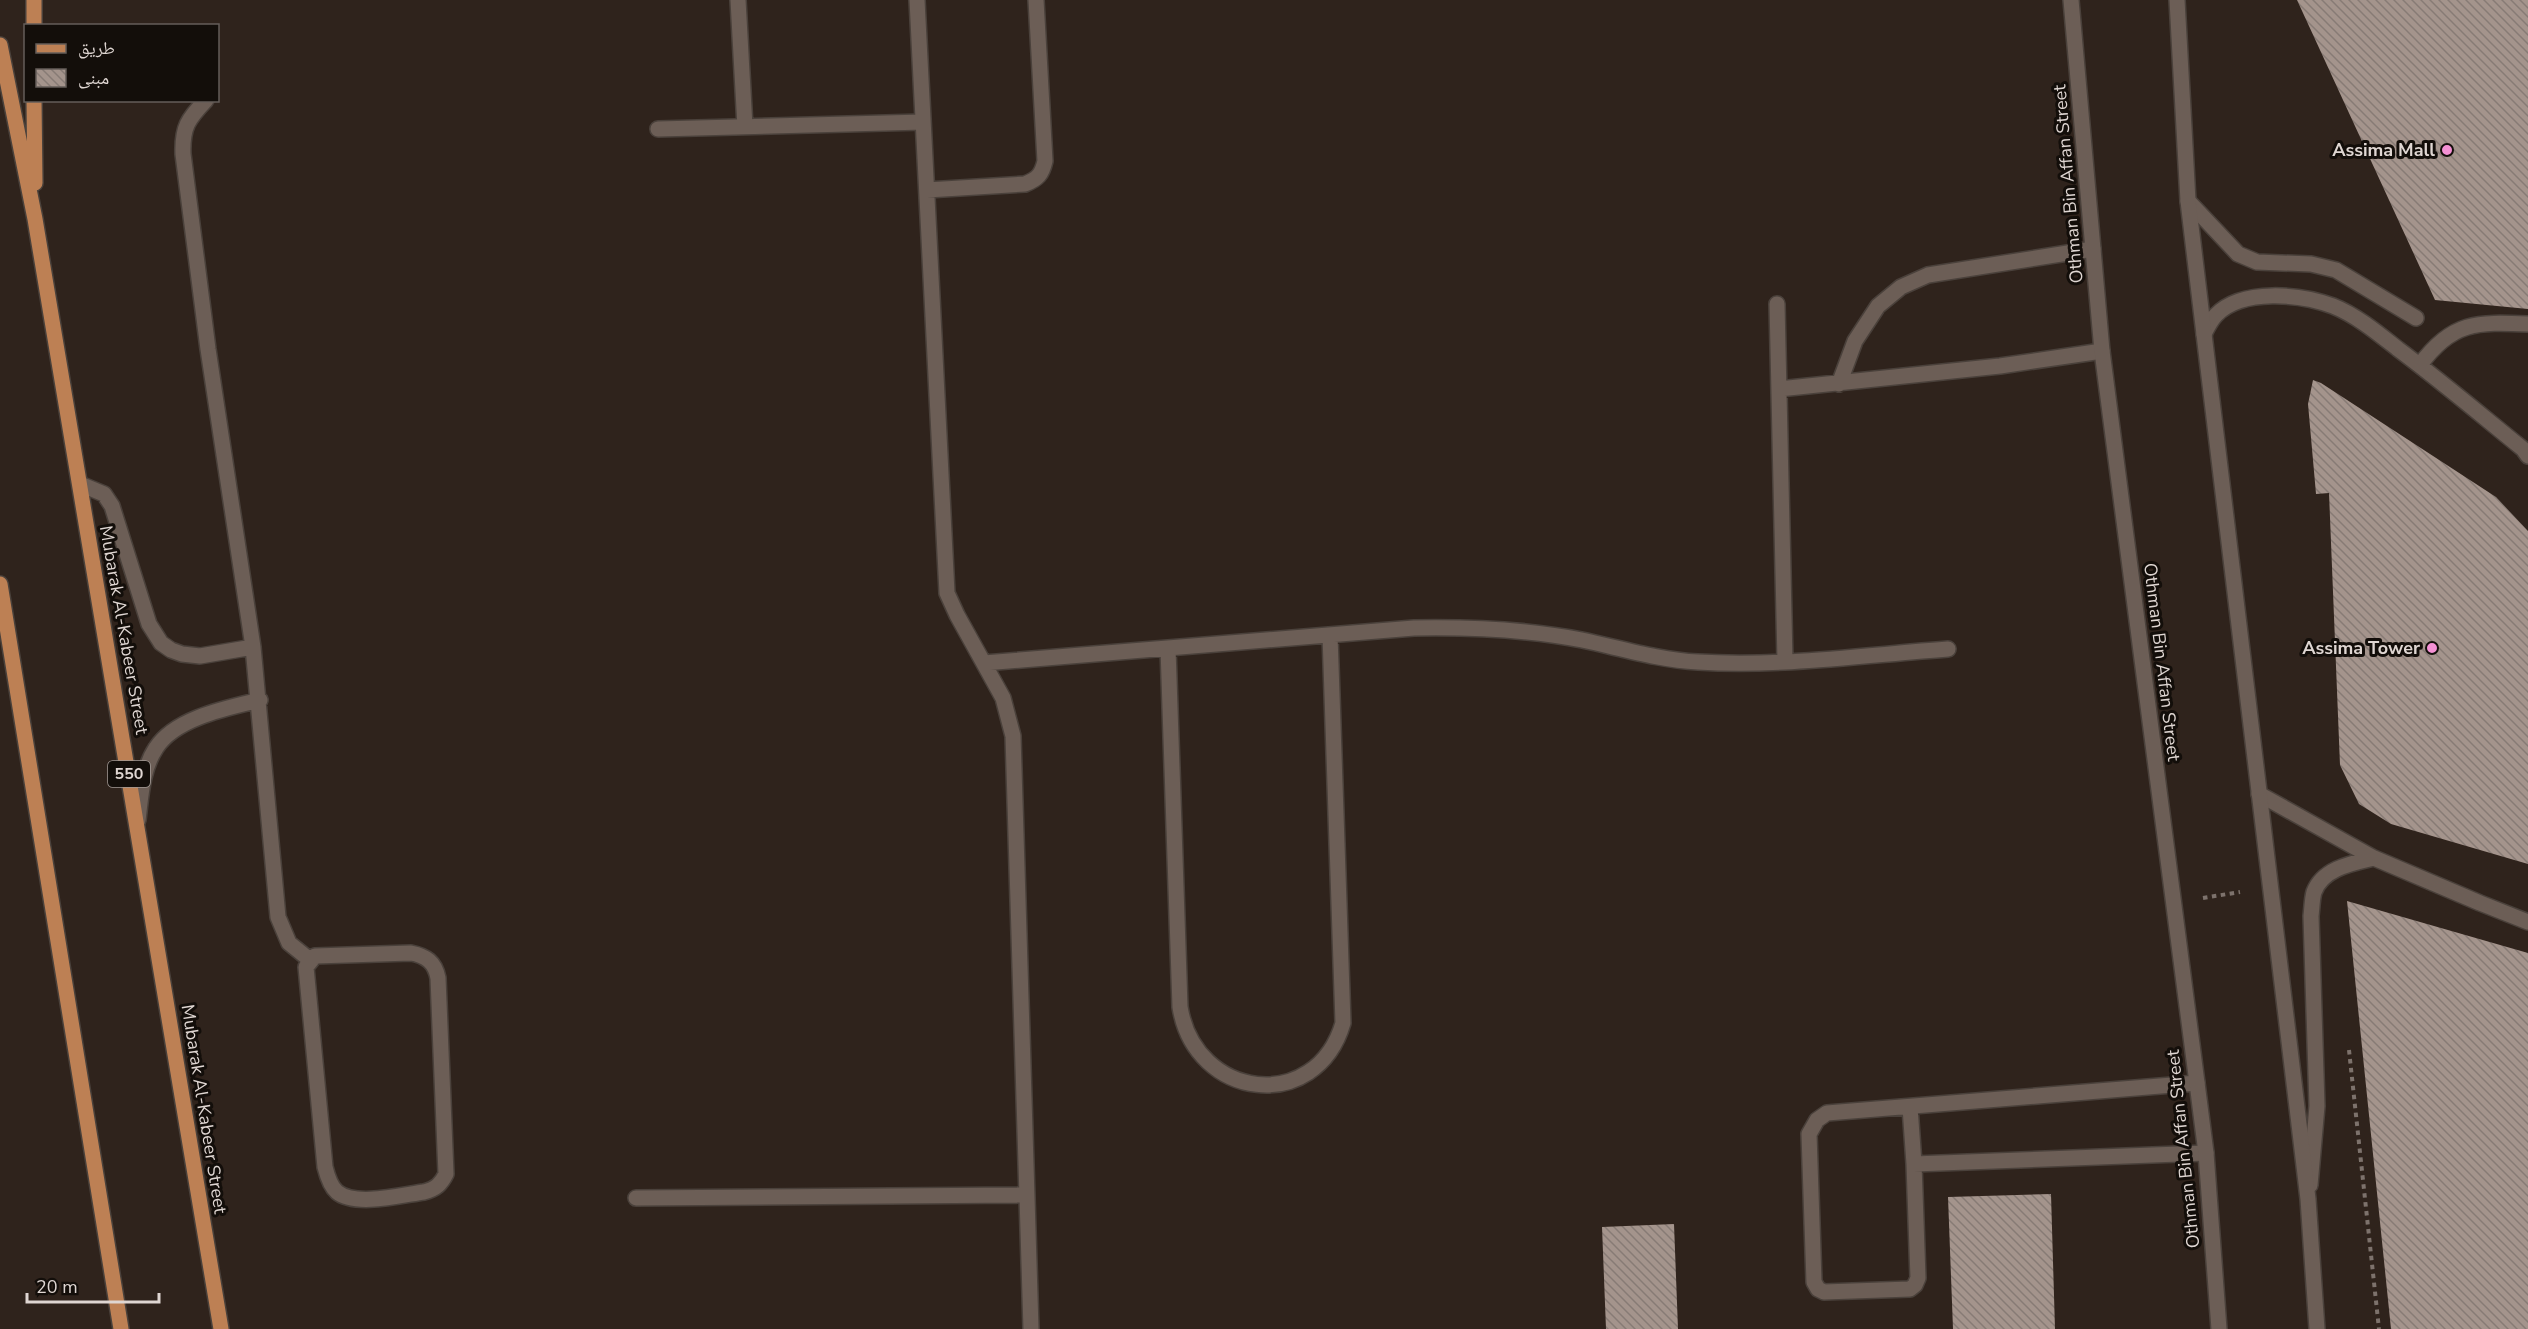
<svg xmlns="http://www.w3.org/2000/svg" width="2528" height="1329" font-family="'Nunito Sans','Noto Naskh Arabic',sans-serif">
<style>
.building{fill:url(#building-back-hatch)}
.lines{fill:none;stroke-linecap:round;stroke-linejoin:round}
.lane-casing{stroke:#4a413b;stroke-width:18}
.secondary-casing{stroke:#4a413b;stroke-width:18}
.primary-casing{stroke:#4a413b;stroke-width:18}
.path{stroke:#7d726c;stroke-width:4;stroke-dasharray:4.5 4.5;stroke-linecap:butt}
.lane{stroke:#6c5e56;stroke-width:15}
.secondary{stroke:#6c5e56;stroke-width:15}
.primary{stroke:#bd8054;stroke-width:15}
.poi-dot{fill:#f491d4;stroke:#130e0a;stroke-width:2}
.labels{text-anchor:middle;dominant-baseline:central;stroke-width:6;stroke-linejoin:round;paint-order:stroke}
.shield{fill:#130e0a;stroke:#a29a96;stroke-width:1.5}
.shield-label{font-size:16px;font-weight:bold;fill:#dfd6d2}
.poi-label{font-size:18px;font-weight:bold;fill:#dfd6d2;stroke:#130e0a;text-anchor:end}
.street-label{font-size:18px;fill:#dfd6d2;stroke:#130e0a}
</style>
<defs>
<pattern id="building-back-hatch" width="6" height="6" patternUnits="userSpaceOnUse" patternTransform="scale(1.5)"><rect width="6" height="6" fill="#a4948c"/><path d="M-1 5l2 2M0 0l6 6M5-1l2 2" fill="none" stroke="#877b75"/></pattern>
</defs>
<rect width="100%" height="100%" fill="#2f231c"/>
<!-- building -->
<path class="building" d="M2297,0H2528V309L2435,300Z
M2313,380L2321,383L2496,497L2528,531V864L2391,824L2359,804L2340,765L2329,493L2316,494L2308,404Z
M2347,901L2528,953V1329H2391Z
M2051,1194L2055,1329H1953L1948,1197Z
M1674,1224L1678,1329H1606L1602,1227Z"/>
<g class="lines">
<!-- lane casing -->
<g class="lane-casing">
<path id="lane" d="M738,0L745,127
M917,0L947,593L957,615L1003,698L1013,736L1031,1329
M206,100C188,119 182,127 183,154L208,349L253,647L278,917L289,943L310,960
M658,129L923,122
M927,190L1025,184C1038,179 1042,174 1045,161L1036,0
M2188,201L2238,254L2257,262L2311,264L2336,270L2416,318
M1777,304L1785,661
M2204,334C2207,328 2211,320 2216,315C2242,288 2301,294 2333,306C2356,315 2379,334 2398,349C2441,381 2481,415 2523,449L2528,456
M2420,365C2452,321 2477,322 2528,324
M1839,384L1855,341L1878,306L1901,287L1928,275L2093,249
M1779,389L2000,366L2102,351
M80,484L104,494L112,506L149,624L161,643L171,650L182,654L200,656L253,647
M1168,648L1180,1007C1195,1100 1316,1115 1343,1023L1330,635
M984,663L1414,628C1471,627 1526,629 1582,640C1620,648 1659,660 1698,662C1781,667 1866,655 1948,649
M2259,794L2374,858L2480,903L2528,922
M138,820C141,796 142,769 156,748C175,718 227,708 260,700
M411,953C426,956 435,962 438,978L446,1174C441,1184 436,1189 424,1192C402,1195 355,1207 337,1192C330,1186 327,1175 325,1167L306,967L315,956Z
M1910,1107L1914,1164L1918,1278L1915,1285L1910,1289L1824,1292L1818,1289L1814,1282L1809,1134L1817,1120L1827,1113L2197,1083
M1914,1164L2206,1153
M2310,1185L2317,1106L2311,916C2312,908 2312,899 2314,892C2323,868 2353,863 2374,858
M636,1198L1027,1195"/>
</g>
<!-- secondary casing -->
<g class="secondary-casing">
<path id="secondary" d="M2071,0L2102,351L2197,1083L2206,1153L2219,1329
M2177,0L2188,201L2308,1199L2317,1329"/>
</g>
<!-- primary casing -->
<g class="primary-casing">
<path id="primary" d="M34,26V0
M0,45L35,219L221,1329
M34,100L35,183
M0,584L121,1329"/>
</g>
<!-- path -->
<path class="path" d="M2203,898L2240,892
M2349,1050L2379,1329"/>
<!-- lane -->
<use href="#lane" class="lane"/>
<!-- secondary -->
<use href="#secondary" class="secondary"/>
<!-- primary -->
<use href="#primary" class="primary"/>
</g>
<!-- markers -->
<g class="poi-dot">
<circle cx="2447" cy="150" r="6"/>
<circle cx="2432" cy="648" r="6"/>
</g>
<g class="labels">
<!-- shield labels -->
<rect class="shield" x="108" y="761" width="42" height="26" rx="4.5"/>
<g class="shield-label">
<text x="129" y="774">550</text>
</g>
<!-- poi labels -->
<g class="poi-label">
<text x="2435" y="150">Assima Mall</text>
<text x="2420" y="648">Assima Tower</text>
</g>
<!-- street labels -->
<g class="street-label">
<text transform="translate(2068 184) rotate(-95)">Othman Bin Affan Street</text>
<text transform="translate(124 630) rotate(80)">Mubarak Al-Kabeer Street</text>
<text transform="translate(2162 662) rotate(83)">Othman Bin Affan Street</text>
<text transform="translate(204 1109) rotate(81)">Mubarak Al-Kabeer Street</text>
<text transform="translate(2183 1149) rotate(-96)">Othman Bin Affan Street</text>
</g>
</g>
<!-- legend -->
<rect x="24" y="24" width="195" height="78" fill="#130e0a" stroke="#655e5a" stroke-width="1.5"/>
<rect x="36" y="44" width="30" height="9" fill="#bd8054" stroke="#655e5a" stroke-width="1.5"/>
<text x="78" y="54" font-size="18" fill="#dfd6d2">طريق</text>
<rect x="36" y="69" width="30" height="18" fill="url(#building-back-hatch)" stroke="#655e5a" stroke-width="1.5"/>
<text x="78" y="84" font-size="18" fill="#dfd6d2">مبنى</text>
<!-- scale -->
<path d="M27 1293v9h132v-9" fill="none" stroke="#dfd6d2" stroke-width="3"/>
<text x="36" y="1293" font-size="18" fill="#dfd6d2" stroke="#130e0a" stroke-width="4.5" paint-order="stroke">20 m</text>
</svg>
